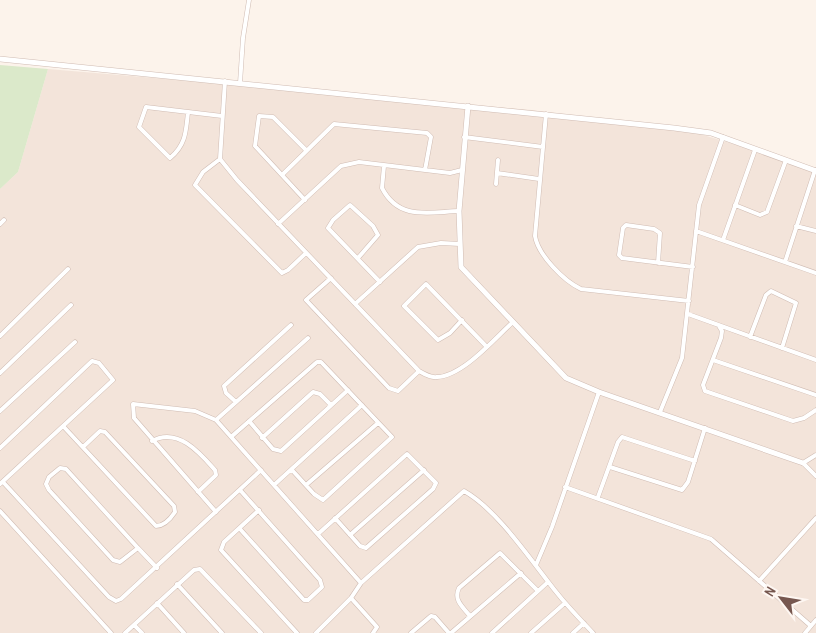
<svg xmlns="http://www.w3.org/2000/svg" width="816" height="633" font-family="'Archivo Narrow',sans-serif">
<style>
.residential{fill:#f3e4da}
.green{fill:#dbe9ca}
.lines{fill:none;stroke-linecap:round;stroke-linejoin:round}
.minor-casing{stroke:#d0bcb3;stroke-width:5}
.tertiary-casing{stroke:#d0bcb3;stroke-width:6}
.minor{stroke:#fff;stroke-width:4}
.tertiary{stroke:#fff;stroke-width:5}
</style>
<rect width="100%" height="100%" fill="#fcf3eb"/>
<!-- residential -->
<path class="residential" d="M48,69L532,110L690,131L816,169V633H0V189L18,172Z"/>
<!-- green -->
<path class="green" d="M0,65L48,69L18,172L0,189Z"/>
<g class="lines">
<!-- minor casing -->
<g class="minor-casing">
<path id="minor" d="M225,81L220,159L237,180L419,371C424,374 431,378 437,377C463,376 494,339 513,322
M240,83L243,38L249,0
M188,112C186,131 186,145 170,158L139,127L146,107L222,116
M546,114L535,236C538,255 564,281 581,289L689,301
M464,137L543,147
M220,159L203,172L195,185L282,273L288,270L306,253
M384,166L382,188C399,221 429,212 459,211
M497,173L539,179
M282,175L334,124L427,133L431,137L425,170
M496,184L498,160
M305,200L255,146L259,116L273,117L306,150
M735,205L760,215L767,212L786,160
M0,224L4,220
M278,224L341,166L359,162L450,173L462,170
M796,226L816,231
M696,231L816,273
M723,240L755,150
M358,258L378,235L373,226L350,205L333,220L328,228L380,282
M785,262L815,170
M658,263L660,233L654,229L626,225L623,228L619,255L622,258L693,267
M331,278L306,300L389,388L398,391L419,371
M355,304L418,247L441,243L460,244
M688,314L816,360
M462,320L450,333L438,340L404,306L426,284L486,346
M719,326L722,331L721,338L703,385L705,391L793,421L804,418L816,410
M0,336L68,269
M750,337L766,295L771,291L796,303L782,348
M713,360L816,395
M0,373L71,305
M236,402L226,393L224,386L291,325
M0,411L75,342
M660,412L682,358L699,205L723,137
M216,420L308,338
M249,421L273,449L281,451L348,390
M63,426L156,526C164,526 171,518 175,512L174,506L105,432L100,431L83,447
M231,437L317,362H321L392,437L323,500L314,494L292,470
M262,438L313,392L320,394L331,405
M152,441C178,427 200,453 215,470L216,475L198,492
M0,448L92,361L99,363L113,380L0,484
M816,455L803,463L816,476
M610,467L682,490L688,482L705,428
M3,482L109,597L116,601L121,599L261,470
M274,485L362,405
M306,485L378,423
M565,487L711,539L811,626
M598,497L618,442L622,437L695,461
M259,510L224,542L221,550L297,633
M0,511L111,633
M216,512L134,418L133,404L195,411L216,420L361,583
M240,529L304,600H308L322,587L320,580L240,490
M318,534L407,454L436,483L433,489L366,548L360,546L335,518
M350,535L424,470
M138,548L66,469L60,468L49,477L46,484L49,490L113,560L120,562L138,548L157,568
M536,565L552,527L599,392
M759,581L816,518
M177,584L222,633
M351,598L377,627L373,633
M157,603L184,633
M470,616C463,607 453,600 459,588L500,553L538,591
M134,625L142,633
M125,633L194,570L200,569L261,633
M316,633L351,598L361,583L464,491C498,510 532,562 557,593C568,607 581,620 593,633
M411,633L431,616L435,617L449,633
M451,633L521,573
M492,633L548,582
M531,633L565,603
M573,633L584,623
M805,633L816,620"/>
</g>
<!-- tertiary casing -->
<g class="tertiary-casing">
<path id="tertiary" d="M0,59L674,128L711,133L816,171
M468,106L459,211L461,267L566,378L599,392L803,463"/>
</g>
<!-- minor -->
<use href="#minor" class="minor"/>
<!-- tertiary -->
<use href="#tertiary" class="tertiary"/>
</g>
<!-- north arrow -->
<g transform="translate(781 598) rotate(301)" stroke="#fef7f2" stroke-width="4" paint-order="stroke">
<path d="M0-4L9 19L0 12L-9 19Z" fill="#76574f"/>
<text y="-8" font-size="14" font-weight="bold" text-anchor="middle" fill="#76574f">N</text>
</g>
</svg>
